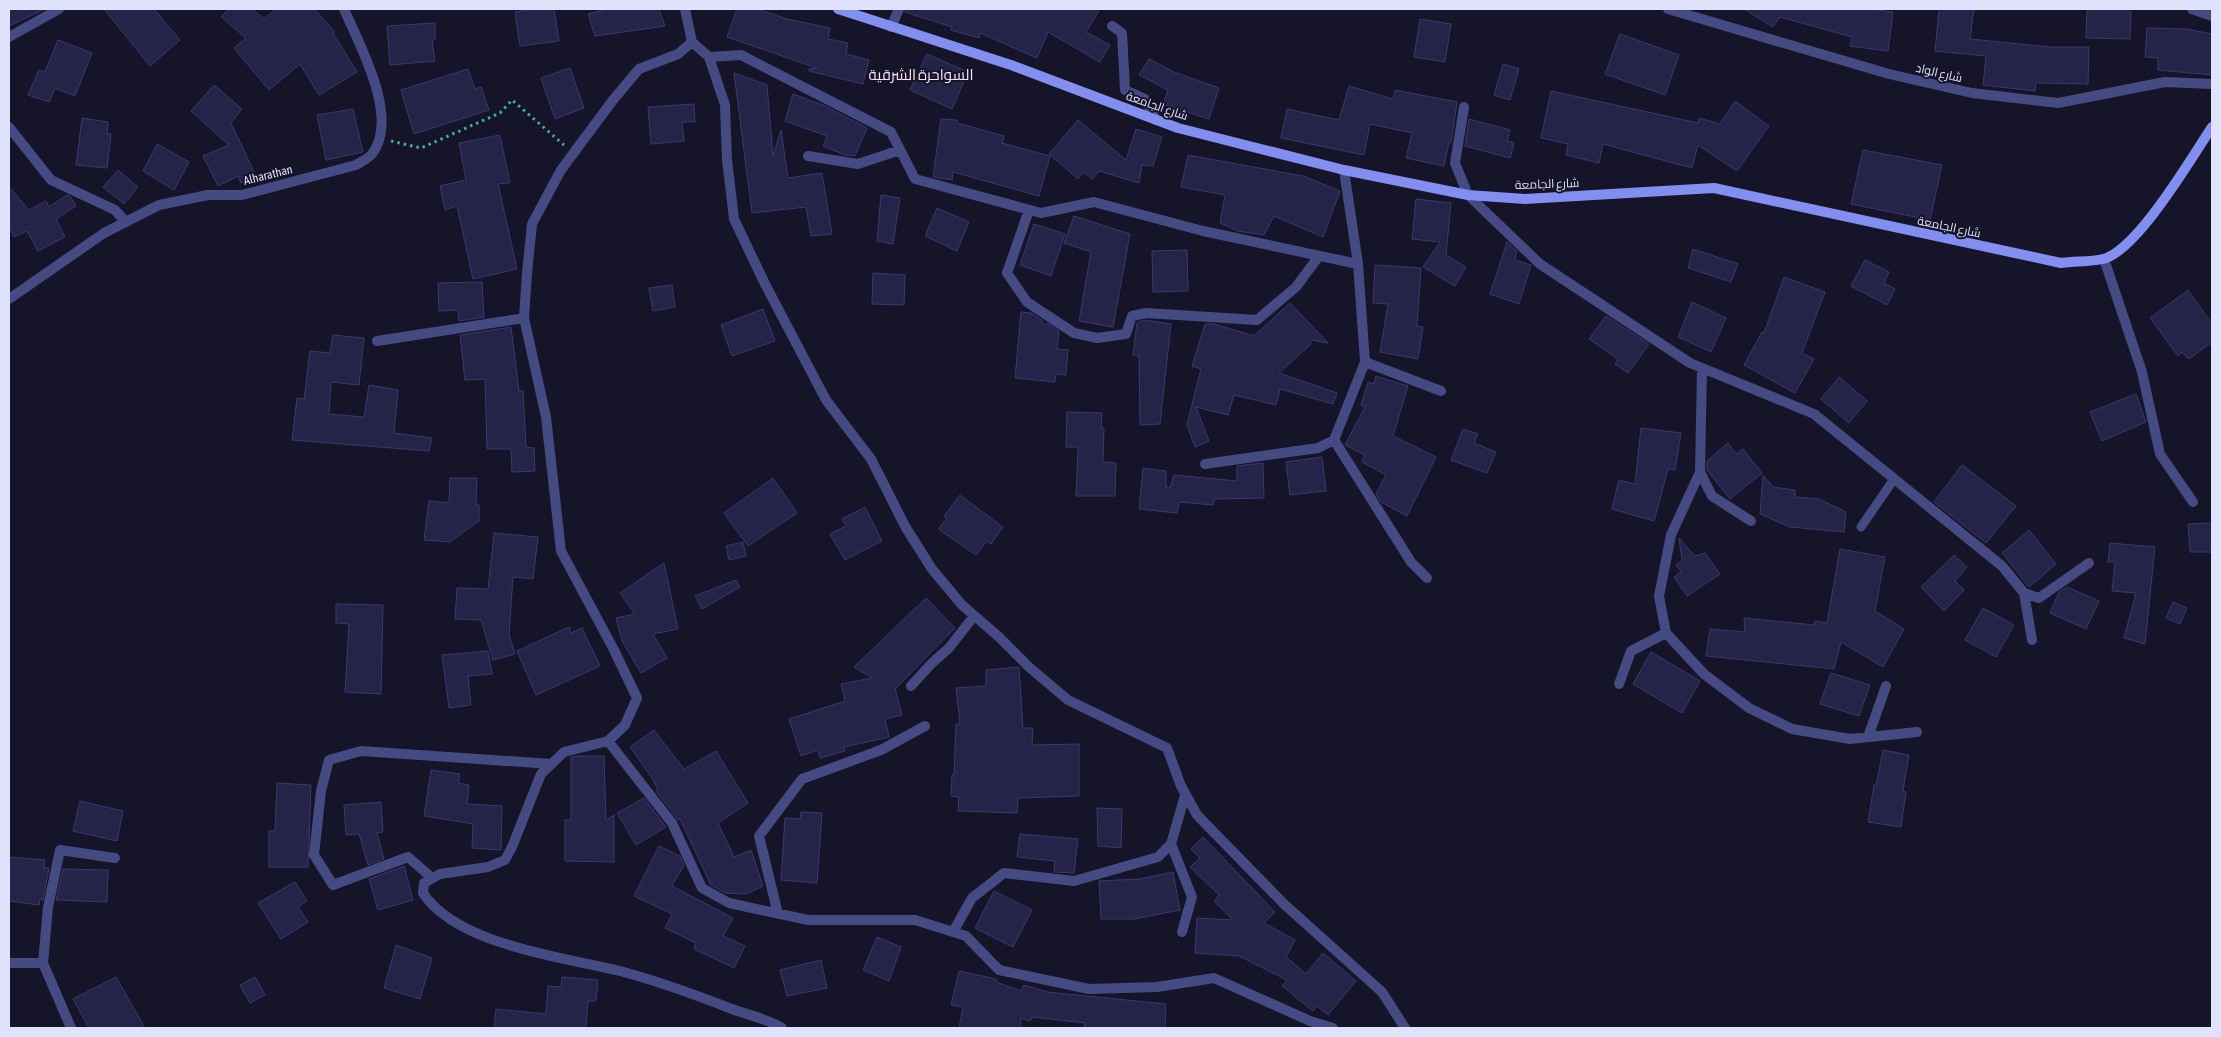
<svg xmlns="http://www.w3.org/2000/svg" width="2221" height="1037" font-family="'Asap Condensed',Cairo,sans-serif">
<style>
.building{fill:#252348;stroke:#3b3871}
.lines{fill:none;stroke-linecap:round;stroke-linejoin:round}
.path{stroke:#40af99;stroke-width:3;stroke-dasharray:2.5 4;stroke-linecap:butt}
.service{stroke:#454b82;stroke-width:9}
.minor{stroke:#454b82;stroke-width:10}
.tertiary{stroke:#454b82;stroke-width:10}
.secondary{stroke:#838ff0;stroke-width:10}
.labels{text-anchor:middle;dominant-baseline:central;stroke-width:4;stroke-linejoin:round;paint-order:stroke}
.street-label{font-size:12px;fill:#e0e1fb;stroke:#151429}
.quarter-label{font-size:15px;fill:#fbe2f6;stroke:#151429}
</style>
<rect width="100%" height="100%" fill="#151429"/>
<!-- building -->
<path class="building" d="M9,9H45L9,26Z
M104,9H154L180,40L150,66Z
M229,9H253L264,19L275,9H314L335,32L333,33L357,72L319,95L300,64L269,90L234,48L246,38L221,17Z
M536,9H554L559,41L520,46L515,12Z
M606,9H659L665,26L595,36L588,14Z
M737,9H757L787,19L830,28L828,39L848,43L846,54L869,60L863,84L809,71V69L817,68L727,37Z
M906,9H1100L1086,32L1110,45L1100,62L1048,32L1037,58L980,33L979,38L951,30L952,27L905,12Z
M1744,9H1868L1893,12L1888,51L1850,46L1852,37L1780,17L1773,27Z
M1939,9H1974L1970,39L2050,47H2089L2088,84L2036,83L2035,91L1983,85L1986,56L1935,51Z
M2087,9H2131L2130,39L2086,38Z
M1420,19L1451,24L1445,62L1414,57Z
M435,23V40H432L435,61L390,65L387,26Z
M2147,28L2187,29L2212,34V75L2158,70V58L2145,57Z
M1620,34L1679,55L1665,95L1605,74Z
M58,40L92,53L75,96L55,88L49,102L28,95L39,70L45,72Z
M927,54L968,72L952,109L910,90Z
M1149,59L1174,72L1219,88L1209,119L1163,104L1168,90L1139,75Z
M1503,64L1519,69L1510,100L1494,95Z
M570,68L584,108L555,119L541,78Z
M468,69L475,89L481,87L489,110L414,134L401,90Z
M734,73L767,85L773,156L781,130L788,178L822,173L832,234L811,236L806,207L752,213Z
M214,85L242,109L231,123L256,176L241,183L238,176L218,186L203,156L229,145L191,111Z
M1349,86L1393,99L1395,90L1457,102L1451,143L1449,142L1444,166L1406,158L1412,133L1370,124L1364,155L1281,138L1287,109L1339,120Z
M1551,91L1698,123L1699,118L1720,124L1735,101L1769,126L1737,171L1698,145L1692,168L1603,144L1599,163L1566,155L1568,144L1541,138Z
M793,94L823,105L867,128L855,156L845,155L823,146L827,136L785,121Z
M694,104L695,122H682L684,141L651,144L648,107Z
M353,109L363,152L326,160L317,115Z
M82,118L108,122L107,133L111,134L107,168L76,165Z
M941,119L957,120V123L1004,136L1002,143L1050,156L1039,196L953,172L952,180L933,177Z
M1469,119L1510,130L1507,141L1514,143L1510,158L1465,146Z
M1078,120L1126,160L1136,129L1162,137L1153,166L1142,165L1139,183L1099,171L1092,179L1084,172L1078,179L1049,154Z
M500,135L510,183L498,184L517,269L473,279L457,206L445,210L440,186L466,180L459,143Z
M157,144L189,162L174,190L143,171Z
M1863,150L1942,165L1930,220L1851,204Z
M1188,155L1303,176L1340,191L1323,237L1274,216L1264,235L1238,231L1220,223L1225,195L1181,187Z
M118,170L138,187L124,204L103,187Z
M9,187L29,210L46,201L49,207L67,195L70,196L76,206L56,219L65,237L38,251L27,231L14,237L9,227Z
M881,195L900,198L893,244L877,241Z
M1416,199L1451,203L1446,255L1466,267L1455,286L1423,267L1440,242L1412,239Z
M937,208L969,222L957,251L925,236Z
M1074,216L1130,234L1113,327L1079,321L1091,252L1064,243Z
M1034,224L1065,234L1051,276L1020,265Z
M1507,242L1517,251L1515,260L1531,265L1519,304L1490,294Z
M1693,249L1738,264L1731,282L1688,268Z
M1187,250L1188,291L1153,292L1152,251Z
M1865,260L1889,272L1884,283L1895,289L1887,305L1851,286Z
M1375,265L1421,268L1417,326L1423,327L1418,359L1380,352L1388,304L1373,303Z
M873,273L905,275L904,305L872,304Z
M1784,277L1825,292L1802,353L1814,359L1795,393L1744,365L1762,332L1764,333Z
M482,282L484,317L459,321L458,310L439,311L438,283Z
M672,285L675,307L653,311L649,288Z
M2188,290L2212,324V342L2189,359L2182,352L2178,356L2150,318Z
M1692,302L1726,318L1711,352L1678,337Z
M1290,303L1328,343L1311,340L1310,345L1279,373L1337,393L1333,404L1280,389L1276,405L1234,395L1228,415L1196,407L1209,441L1195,447L1187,425L1201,369L1192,366L1205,324H1214L1254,336Z
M763,309L775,341L732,356L721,325Z
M1021,312L1031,313L1042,320V324H1049L1059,331L1057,349L1068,350L1066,375L1056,374L1055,382L1015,378Z
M1606,316L1649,344L1628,373L1615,364L1618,359L1589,339Z
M1144,320L1171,324L1160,424L1140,425L1139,356L1133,355L1137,323Z
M511,327L519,391H523L526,447L534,448L535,471L512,472L511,449H487L485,379L465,380L460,335Z
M333,335L364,338L359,385L331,382L329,414L364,417L369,385L398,390L394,433L432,438L429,451L292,440L297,398L304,399L310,351L330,353Z
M1376,376L1408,386L1393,436L1436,457L1407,516L1381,502L1376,494L1386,475L1362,462L1365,455L1345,445L1365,407L1361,405L1368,382L1374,384Z
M1839,377L1867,401L1849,423L1821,399Z
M2136,394L2146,422L2102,441L2090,412Z
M1067,412L1102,413L1101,428H1104L1103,462L1116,463L1115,496H1076L1078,447H1066Z
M1641,428L1681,433L1675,470L1668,469L1654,521L1612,509L1619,480L1635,484Z
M1463,429L1478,434L1474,443L1496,452L1487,473L1451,460Z
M1728,443L1736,454L1743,449L1762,473L1730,499L1707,470V461Z
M1322,457L1326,491L1290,495L1286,462Z
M1263,463L1264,498L1214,499L1213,505L1179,502L1177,513L1139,509L1143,468L1166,471V487L1170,488L1174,475L1237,481V466Z
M1962,465L2016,506L1986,543L1934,502Z
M1763,475L1773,487L1795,490V497L1819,499L1846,512L1844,532L1790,527L1760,514Z
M450,478H477L476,505H479V521L450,542L424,540L429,501L449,503Z
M773,478L797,513L748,546L724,513Z
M960,495L1003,527L991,544L987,541L976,555L938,529L947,518L944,516Z
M865,507L882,541L845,560L830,534L846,526L842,519Z
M2212,523V552H2190L2188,524Z
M2029,530L2056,564L2029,587L2002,553Z
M494,533L538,537L533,579L513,577L509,635L515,654L493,660L481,620L455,619L457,588L488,589Z
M1679,538L1695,556L1705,553L1720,574L1687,596L1674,577L1681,572L1676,565L1682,560Z
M743,542L746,556L729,560L726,546Z
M2110,543L2155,547L2145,644L2124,638L2136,593L2112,591L2115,562H2108Z
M1840,549L1885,557L1875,611L1904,629L1883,667L1841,642L1834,669L1706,656L1710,629L1745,632L1744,618L1814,625L1815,621L1827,623Z
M1954,555L1967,567L1955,581L1964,590L1944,611L1921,587Z
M664,563L678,629L653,634L667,658L641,673L622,641L616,618L635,614L620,593Z
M736,580L740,587L702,609L695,596Z
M2067,587L2099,601L2086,629L2050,613L2059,592Z
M926,598L955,628L895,689L902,715L885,719L889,737L844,747L845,751L820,758L818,750L801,756L789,719L845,701L841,684L872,678L854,667Z
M2173,602L2187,608L2180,624L2166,618Z
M336,604L383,605L381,694L345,692L349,624L336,623Z
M1983,608L2014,625L1996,657L1965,640Z
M569,627L571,633L582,628L600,666L536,695L517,651Z
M488,651L492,674L468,676L471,705L449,708L442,655Z
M1651,652L1700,681L1682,713L1633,684Z
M1019,667L1023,728H1033L1032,745L1079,744V796L1018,798L1017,813L958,811L959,797L951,796L952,775H954L956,724H960L956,688L986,686V670Z
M1831,673L1870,685L1859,716L1820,704Z
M654,730L684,769L716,751L748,803L718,823L734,857L751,850L763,886L746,894L725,893L711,885L680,819L678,820L656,791L658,789L654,783L655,782L630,747Z
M1883,750L1909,755L1903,791L1906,792L1901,827L1868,822L1874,785L1876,786Z
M577,756H604L606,820L614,815V862L565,861V820H571V757Z
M431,770L460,774L458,783L469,785L467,804L502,806L501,850L472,848L473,824L424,816Z
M277,783L311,785L308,867H269V831H275Z
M644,798L666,827L636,845L617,813Z
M80,801L123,811L117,841L73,831Z
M381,802L383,832L377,833L384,859L368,865L359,834L346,835L344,805Z
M1097,808L1122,809L1121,848L1098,846Z
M801,812L822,813L817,883L781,880L785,818L800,819Z
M1020,834L1078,839L1074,873L1054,872L1055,861L1017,857Z
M1203,837L1275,912L1264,923L1295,940L1286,957L1306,974L1323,953L1356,981L1328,1015L1317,1006L1313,1011L1282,986L1287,980L1239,956L1195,953L1197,918L1233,920L1214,901L1219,895L1190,867L1200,858L1191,849Z
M659,846L680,856L684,865L672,886L733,918L723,936L745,946L734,968L694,949L696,943L665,928L672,914L634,896Z
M9,857L45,860L44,868H49L43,900L40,899L39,905L9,901Z
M404,866L413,900L378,910L369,879Z
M63,869L108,870L107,902L56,900Z
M1173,872L1180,910L1135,919H1101L1099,881L1140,879Z
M295,882L307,901L298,907L308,922L281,939L258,903Z
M994,891L1032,910L1013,947L975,928Z
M877,937L901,947L889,981L863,970Z
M396,945L432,958L420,999L384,988Z
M821,960L827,988L787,996L780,970Z
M959,971L996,979V982L1021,991L1024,985L1047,992L1166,1004L1165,1028H1084L1085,1023L1032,1017L1030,1021L1021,1018L1020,1028H959L963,1007L951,1005Z
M116,977L145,1028H89L73,999Z
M255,977L265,995L250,1003L240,985Z
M562,977L598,980L596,1001H588L586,1028H494L496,1009L546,1014L548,986L561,987Z"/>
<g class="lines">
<!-- path -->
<path class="path" d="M391,141L421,148L500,113L512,100L564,145"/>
<!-- service -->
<path class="service" d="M1861,527L1894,479"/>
<!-- minor -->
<path class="minor" d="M685,9L692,42L678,54L639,69L613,100L561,170L532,224L527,273L524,318L546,417L561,551L614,650L637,698L625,725L608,741L564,752L541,774L512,847L505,860L488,867L440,874L424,883L423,893C457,945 563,957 620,971C658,981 696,995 732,1009C748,1015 768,1019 782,1028
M1668,9L1889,74L1972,93L2058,103L2165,82L2212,84
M2192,9L2212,16
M1112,26L1122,33L1125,90L1145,99L1156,120
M891,27L899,9
M9,37L59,9
M692,42L709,57L725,105L727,160L734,219L765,284L826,400L871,459L906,528L932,569L962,605L999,637L1029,667L1068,700L1167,748L1181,786L1197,815L1284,904L1382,992L1405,1028
M709,57L741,55L891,132L915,179L1041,213L1094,202L1203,231L1358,264
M1464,107L1455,163L1468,195L1540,264L1690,363L1814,414L2002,566L2024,593L2039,598L2089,563
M9,127L51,180L115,210L126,222
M808,156L858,164L900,150
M1029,210L1007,273L1027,302L1074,333L1097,338L1126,334L1132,316L1146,313L1257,320L1296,287L1319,256
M2104,259L2142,372L2160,454L2193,502
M377,341L524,318
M1365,362L1441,391
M1702,368L1700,472L1671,535L1659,596L1666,633L1704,674L1749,708L1792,729L1850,739L1917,732
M1334,440L1411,562L1427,578
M1205,464L1318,448L1334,440L1365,362L1358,264L1344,170
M1700,472L1712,496L1751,521
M2024,593L2032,640
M1619,684L1631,651L1666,633
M911,686L932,663L949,648L974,616
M1868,737L1886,686
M608,741L672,823L702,888L729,903L808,920H915L966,936L999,970L1089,989L1157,987L1214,978L1310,1021L1333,1028
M1171,844L1192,897L1182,932
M432,878L408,857L333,885L314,855L321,791L329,760L361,751L551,764
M778,914L759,836L802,779L881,750L925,726
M953,932L972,898L1004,873L1074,881L1158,857L1171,844L1185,795
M9,963H43L71,1028
M43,963L48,907L60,850L115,858"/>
<!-- tertiary -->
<path class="tertiary" d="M9,299L104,233L159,205L208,195H242L356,165C360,162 368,159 372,154C400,118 360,46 344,9"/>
<!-- secondary -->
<path class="secondary" d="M838,9L1011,65L1178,128L1344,170L1468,195L1525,199L1714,188L2061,263C2075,261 2090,262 2103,259C2137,251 2192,157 2212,127"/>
</g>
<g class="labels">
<!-- street labels -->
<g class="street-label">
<text transform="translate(1939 73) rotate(13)">شارع الواد</text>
<text transform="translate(1157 106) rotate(19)">شارع الجامعة</text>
<text transform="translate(268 175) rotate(-14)">Alharathan</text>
<text transform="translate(1547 184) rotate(-2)">شارع الجامعة</text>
<text transform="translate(1949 227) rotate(12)">شارع الجامعة</text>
</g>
<!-- quarter labels -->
<g class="quarter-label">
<text x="921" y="74">السواحرة الشرقية</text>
</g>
</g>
<!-- border -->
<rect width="2221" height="1037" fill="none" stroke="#e0e1fb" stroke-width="20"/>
</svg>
